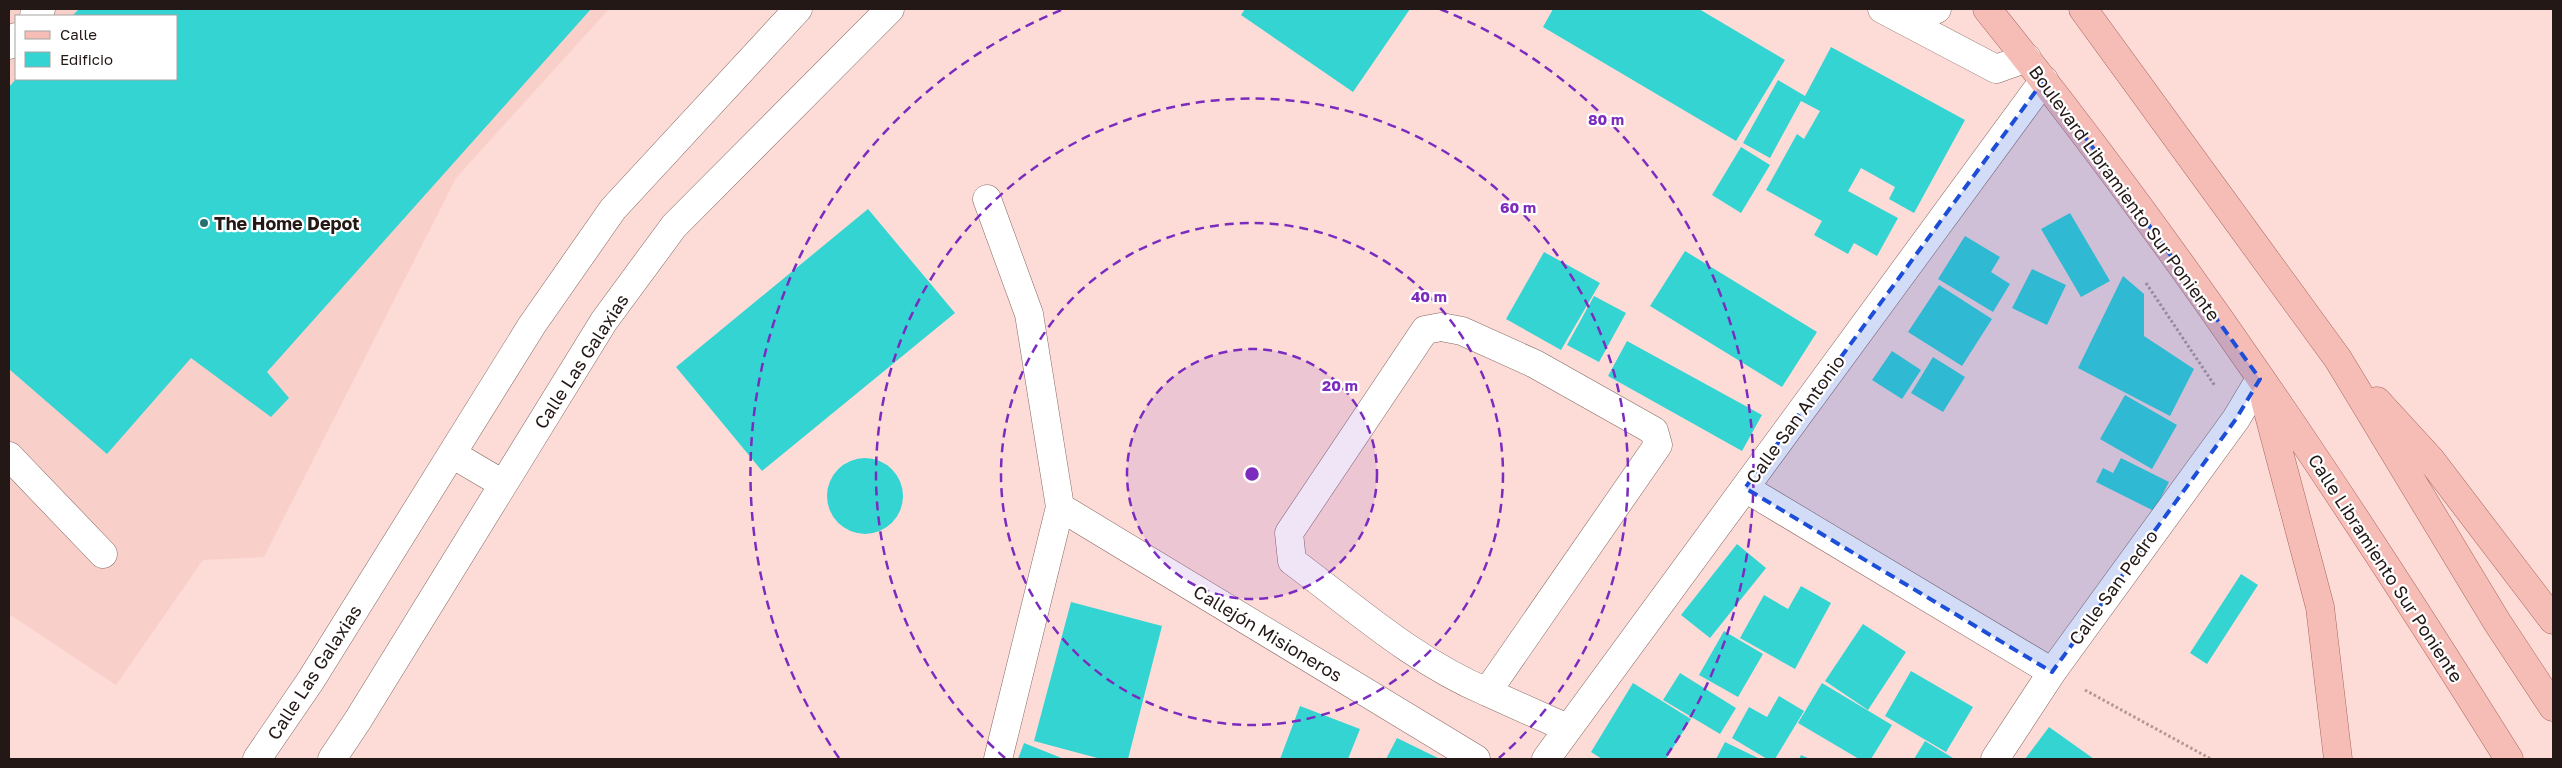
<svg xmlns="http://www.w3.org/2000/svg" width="2562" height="768" font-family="'Golos Text',sans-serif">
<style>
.built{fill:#f9cfca;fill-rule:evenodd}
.building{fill:#34d4d3}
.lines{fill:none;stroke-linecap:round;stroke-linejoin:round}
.minor-casing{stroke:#846763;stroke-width:29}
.major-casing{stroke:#a8665e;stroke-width:29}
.path{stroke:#b29894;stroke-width:3;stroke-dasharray:2.5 2.5;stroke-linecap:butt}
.minor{stroke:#fff;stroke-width:28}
.major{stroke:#f6bcb6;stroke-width:28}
.marked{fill:#1d4ed8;fill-opacity:0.2;stroke:#1d4ed8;stroke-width:4;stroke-dasharray:10 6;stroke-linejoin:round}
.ring{fill:none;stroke:#7b2cbf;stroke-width:2.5;stroke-dasharray:9 6}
.poi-dot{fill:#267170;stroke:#fff;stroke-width:2}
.labels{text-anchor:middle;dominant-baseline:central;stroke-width:4.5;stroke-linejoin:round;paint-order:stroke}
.street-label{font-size:18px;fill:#231816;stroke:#fff}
.poi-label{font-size:18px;font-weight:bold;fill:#231816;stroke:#fff;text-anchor:start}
.centre{fill:#7b2cbf;stroke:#fff;stroke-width:2.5}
.ring-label{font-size:15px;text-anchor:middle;font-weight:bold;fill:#7b2cbf;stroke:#fff;stroke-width:4.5;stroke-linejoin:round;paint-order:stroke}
</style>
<rect width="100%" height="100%" fill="#fddcd7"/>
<!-- built -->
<path class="built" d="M9,9H609L456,178L264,557L203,560L116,685L9,614ZM16,16H176V79H16Z"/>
<!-- building -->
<path class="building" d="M79,9H591L267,372L289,398L271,417L191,358L107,454L9,369V87L16,79H176V16H72Z
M1245,9H1410L1353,92L1241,15Z
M1553,9H1699L1785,60L1736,141L1543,27Z
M1831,47L1965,120L1914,213L1889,199L1895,187L1861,168L1848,191L1898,218L1877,256L1854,243L1848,254L1814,235L1822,221L1766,190L1797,134L1804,139L1820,111L1801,101L1770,158L1743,143L1778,80L1805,96Z
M1741,147L1770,165L1741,213L1712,195Z
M868,209L955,313L762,471L676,367Z
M2070,213L2110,281L2081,297L2041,229Z
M1965,236L2000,257L1991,272L2010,284L1993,312L1938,279Z
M1685,251L1817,332L1782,387L1650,306Z
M1544,252L1600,283L1561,350L1506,319Z
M2032,269L2066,285L2047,325L2012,308Z
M2123,276L2144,294V336L2194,369L2170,416L2078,368Z
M1939,285L1992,319L1962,366L1908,332Z
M1594,296L1626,313L1599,362L1567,345Z
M1627,341L1762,415L1742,451L1608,376Z
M1892,351L1921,370L1902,399L1872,380Z
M1933,357L1965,377L1943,412L1911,393Z
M2125,395L2177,425L2152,469L2100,439Z
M827 496a38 38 0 1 1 76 0a38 38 0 1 1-76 0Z
M2121,458L2169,482L2154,511L2096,482L2103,468L2113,473Z
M1737,544L1766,568L1710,638L1681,615Z
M2241,574L2258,585L2207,664L2190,653Z
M1801,586L1831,603L1795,669L1740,638L1764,595L1788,609Z
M1071,602L1162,626L1128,759H1101L1034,741Z
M1863,624L1906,652L1868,710L1825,681Z
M1724,631L1763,654L1738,697L1699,675Z
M1911,671L1973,707L1946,752L1885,716Z
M1680,673L1736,708L1720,734L1663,700Z
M1633,683L1691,719L1666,759H1602L1591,752Z
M1822,683L1892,725L1871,759H1859L1798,723Z
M1779,696L1804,711L1775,759H1767L1732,738L1749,707L1767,717Z
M1300,706L1360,729L1348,759H1280Z
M2049,727L2094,759H2025Z
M1397,738L1440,759H1386Z
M1925,741L1953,758L1952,759H1914Z
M1725,742L1760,759H1716Z
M1024,743L1064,759H1018Z
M1801,755L1810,759H1799Z"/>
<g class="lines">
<!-- minor casing -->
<g class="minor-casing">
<path id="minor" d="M1882,9L1996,69L2027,58
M34,16L41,9
M1909,23L1937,9
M9,45L16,37
M987,199L1029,314L1060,507L998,759
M452,454L503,484
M9,456L103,554
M1745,488L2052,672
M1060,507L1476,759
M1487,692C1414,661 1355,608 1292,561L1289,533L1425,330L1441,327L1462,331L1535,364L1654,431L1658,445L1487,692L1567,728
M257,759L311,680L532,325L613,209L798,9
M332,759L358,720L604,321L674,226L890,9
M1546,759L2044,80
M1995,759L2052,672L2236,419L2260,379"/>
</g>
<!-- major casing -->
<g class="major-casing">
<path id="major" d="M1987,9C2178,246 2348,501 2509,759
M2083,9L2338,359L2497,622L2553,707
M2265,400L2320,607L2338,759
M2377,401L2431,460L2553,620"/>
</g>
<!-- path -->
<path class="path" d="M2146,283L2215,386
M2085,690L2211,759"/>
<!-- minor -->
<use href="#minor" class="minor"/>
<!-- major -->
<use href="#major" class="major"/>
</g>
<!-- marked area -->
<path class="marked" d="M2044,80L2260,379L2236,419L2052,672L1745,488Z"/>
<!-- distance rings -->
<circle cx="1252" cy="474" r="125" fill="#7b2cbf" fill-opacity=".12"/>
<g class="ring">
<circle cx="1252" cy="474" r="125"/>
<circle cx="1252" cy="474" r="251"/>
<path d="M1005 758A376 376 0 1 1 1499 758"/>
<path d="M839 758A501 501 0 0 1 1064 9M1440 9A501 501 0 0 1 1665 758"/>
</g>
<!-- markers -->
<circle class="poi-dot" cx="204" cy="223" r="5"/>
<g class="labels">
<!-- street labels -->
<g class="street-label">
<text transform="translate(2125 193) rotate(54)">Boulevard Libramiento Sur Poniente</text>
<text transform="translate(581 361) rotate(-57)">Calle Las Galaxias</text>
<text transform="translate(1795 419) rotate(-54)">Calle San Antonio</text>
<text transform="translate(2386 568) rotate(57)">Calle Libramiento Sur Poniente</text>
<text transform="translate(2113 587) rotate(-54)">Calle San Pedro</text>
<text transform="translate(1268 633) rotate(31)">Callejón Misioneros</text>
<text transform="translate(314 672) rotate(-57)">Calle Las Galaxias</text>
</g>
<!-- poi labels -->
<g class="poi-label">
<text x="214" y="223">The Home Depot</text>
</g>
</g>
<circle cx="1252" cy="474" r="8" class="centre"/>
<g class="ring-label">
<text x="1606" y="125">80 m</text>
<text x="1518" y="213">60 m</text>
<text x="1429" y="302">40 m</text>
<text x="1340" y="391">20 m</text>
</g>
<!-- border -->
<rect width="2562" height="768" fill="none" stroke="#231816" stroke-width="20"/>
<!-- legend -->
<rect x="15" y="15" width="162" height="65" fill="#ffffff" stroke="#a7a3a2"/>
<rect x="25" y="31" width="25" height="8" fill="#f6bcb6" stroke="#a7a3a2"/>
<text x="60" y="40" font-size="15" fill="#231816">Calle</text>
<rect x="25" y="52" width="25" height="15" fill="#34d4d3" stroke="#a7a3a2"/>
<text x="60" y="65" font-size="15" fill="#231816">Edificio</text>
</svg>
